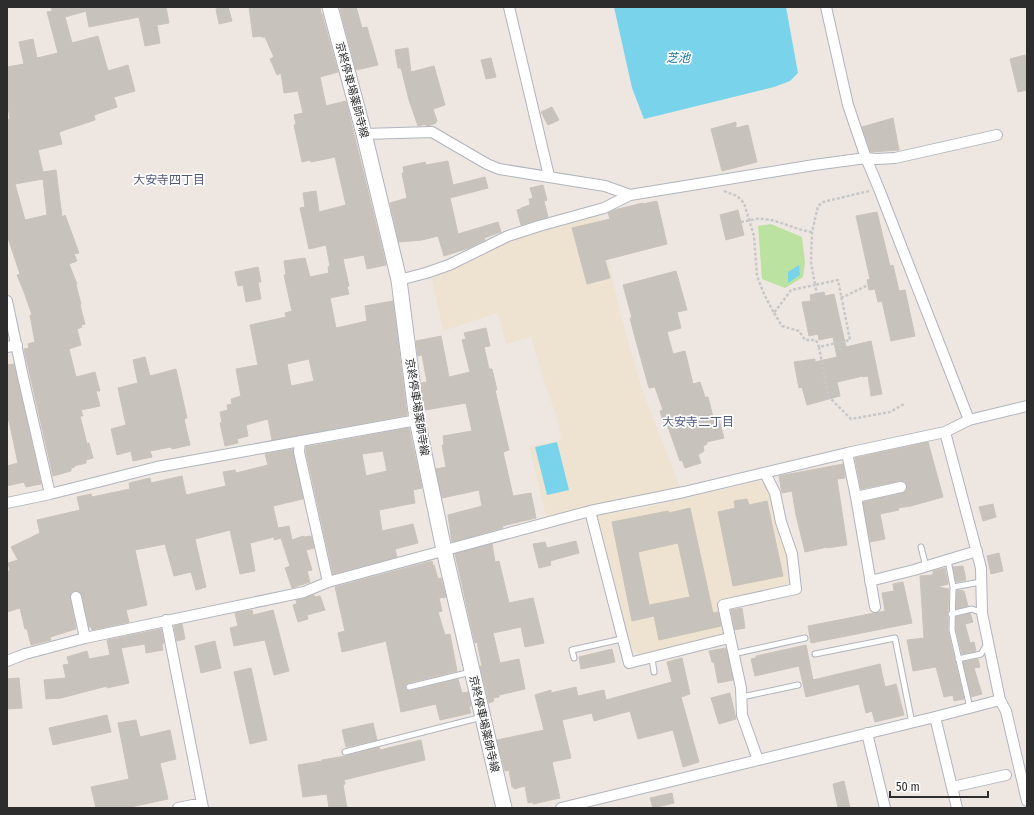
<svg xmlns="http://www.w3.org/2000/svg" width="1034" height="815" font-family="'Fira Sans Condensed','Noto Sans JP',sans-serif">
<style>
.education{fill:#eee3d1}
.green{fill:#bbe2a0}
.water{fill:#79d4eb}
.building{fill:#c7c2bc;stroke:#cac3ba;fill-rule:evenodd}
.lines{fill:none;stroke-linecap:round;stroke-linejoin:round}
.service-casing{stroke:#b1b4bd;stroke-width:7}
.minor-casing{stroke:#b1b4bd;stroke-width:12}
.secondary-casing{stroke:#b1b4bd;stroke-width:17}
.path{stroke:#c8c8c8;stroke-width:2.5;stroke-dasharray:3 2;stroke-linecap:butt}
.service{stroke:#fff;stroke-width:5}
.minor{stroke:#fff;stroke-width:10}
.secondary{stroke:#fff;stroke-width:15}
.labels{text-anchor:middle;dominant-baseline:central;stroke-width:3.5;stroke-linejoin:round;paint-order:stroke}
.street-label{font-size:11px;fill:#2d2d2d;stroke:#fff}
.water-label{font-size:12px;font-style:italic;fill:#13769c;stroke:#fff}
.neighbourhood-label{font-size:12px;fill:#4f5a7d;stroke:#fff}
</style>
<rect width="100%" height="100%" fill="#eee7e1"/>
<!-- education -->
<path class="education" d="M594,214L599,217L620,313L642,389L680,487L546,517L529,446L561,440L557,418L545,384L531,337L506,344L498,313L443,331L431,275L509,240Z
M759,481L769,487L787,555L791,580L788,585L717,601L723,627L721,636L645,656L630,650L596,514L606,512L634,510Z"/>
<!-- green -->
<path class="green" d="M771,224L802,237L805,262L803,277L785,288L762,279L758,226Z"/>
<!-- water -->
<path class="water" d="M614,7H786L798,73L790,81L774,87L644,119L632,88Z
M799,265L800,275L788,283V272Z
M557,442L569,490L547,495L535,447Z"/>
<!-- building -->
<path class="building" d="M51,7H166L169,23L157,25L160,43L145,46L139,17L89,27L86,11L65,17L72,43L98,36L108,71L128,65L135,91L114,97L117,107L94,115L95,120L59,132L62,144L38,150L43,172L56,170L62,217L65,215L79,253L74,254L77,261L69,264L77,284L76,285L81,304L80,305L85,324L81,325L82,327L77,329L81,345L69,349L76,377L95,372L100,391H96L100,406L81,410L83,416H80L87,444L89,443L93,458L86,460V463L74,466L75,467L71,468V471L53,476L24,349L29,348L28,344L35,342L30,315H32L24,292L17,275L20,274L7,235V119H10L7,102V67L24,64L19,42L33,39L37,58L58,53L47,12L52,11ZM43,179L47,215L25,220L15,184Z
M223,7H228L232,21L219,24L216,9Z
M249,7H320L321,14H322L338,72L320,77L326,106L346,101L386,265L367,269L364,255L343,259L349,286L347,287L349,294L330,298L336,328L367,321L365,306L393,301L407,415L272,440L268,419L246,425L248,436L237,439L238,443L225,446L220,423L222,422L220,412L228,410L227,405L232,404L231,399L241,396L236,369L258,365L250,325L286,317L285,313L292,311L284,275H286L284,261L305,258L310,277L329,273L328,267L330,266L326,245L309,249L300,208L305,207L303,193L316,191L319,212L346,205L335,157L311,162L310,160L302,162L294,125L296,124L294,115L303,113L298,91L284,93L281,73L277,75L270,59L274,57L265,37H261V36L253,37ZM309,359L314,381L291,386L287,364Z
M342,7H356L362,28L367,27L378,65L356,70L340,9L342,8Z
M408,48L411,72L434,66L445,105L433,109L437,121H436V123L428,126H426V124L418,126L409,100L401,68H398L395,50Z
M1025,55L1027,64V90L1018,92L1010,59Z
M491,58L496,77L486,79L481,60Z
M552,107L559,120L548,125L541,112Z
M893,118L899,150L871,152L862,127Z
M736,122V128L748,125L757,162L722,171L711,129Z
M448,161L453,185L485,177L488,188L450,198L458,234L498,222L501,232L484,238L485,240L469,248L444,256L438,236L422,240L399,242L390,203L407,198L402,173H404L403,167L425,162L426,165Z
M543,185L547,200L544,201L548,217L521,225L517,210L521,209V208L530,205L529,199L533,198L530,188Z
M657,201L667,244L605,260L610,278L587,284L572,228L610,219L608,213L614,210L643,203V204Z
M738,210L744,235L726,240L720,215Z
M877,212L890,266L893,265L899,291L905,290L915,336L891,341L882,301L878,302L875,289L869,290L867,280L870,279L856,216Z
M258,267L261,282H258L261,299L246,302L243,285L238,286L235,272Z
M676,271L687,310L677,312L681,328L667,332L673,354L685,351L693,384L700,382L705,397H708L713,417L718,416L724,438L707,442V444L703,446L704,451L698,455L701,463L685,468L682,460L680,461L666,421L663,422L660,411L663,410L655,387L649,388L636,341L630,318H632L623,285Z
M824,292L825,296L834,294L846,347L871,341L882,394L871,396L868,376L863,377V376L837,382L840,396L807,405L802,387L799,388L794,362L815,359V362L837,357L833,337L819,340L818,334L809,336L802,302L811,301L810,295Z
M486,328L490,346L484,347L489,369H492L497,390H495L509,450L503,452L513,496L531,493L536,518L502,526L503,528L452,542L448,515L482,506L479,490L442,498L436,469L446,467L442,445H444L443,436L472,431L466,403L425,410L421,383L427,382L422,355L418,356L416,341L441,336L449,377L470,372L462,340L466,339L464,333Z
M145,357L150,376L176,369L187,418L184,419L190,445L172,449L171,447L150,451L152,457L133,461L131,451L117,455L111,429L126,425L118,388L138,383L133,360Z
M14,364L41,484L26,487L24,482L7,486V466L18,463L9,421H7V365Z
M409,428L422,488L413,490L415,503L379,510L382,531L413,524L418,543L395,549L397,557L333,574L306,452V447ZM383,451L387,471L366,476L362,454Z
M928,442L943,497L911,506L898,508L899,510L880,514L885,539L870,542L863,502L902,493L906,491L907,486L905,482L900,481L861,489L855,458Z
M293,449L303,499L273,506L278,528L289,526L292,540L303,536L304,537L311,536L314,548L306,550L312,570L307,571L310,582L292,588L285,568L290,566L281,538L274,540V537L250,543L255,571L240,574L230,530L195,539L206,587L196,590L191,572L174,576L165,544L135,550L147,605L126,610L129,622L92,630L91,627H89L82,595L78,591H74L70,595V598L76,629L50,637L51,640L31,645L27,629H25L20,608L7,612V571H10L8,563L18,560L11,547L40,533L37,520L80,510L77,497L91,494L92,497L130,489L129,483L150,478L151,483L182,476L186,495L226,486L223,472L235,470L236,473L268,465L265,454Z
M843,464L845,478L837,479L847,545L827,548V547L805,552L796,515L792,491L782,493L779,476Z
M747,499L749,505L767,501L783,576L733,586L718,512L735,508L734,501Z
M993,504L996,517L983,521L979,507Z
M690,508L713,613L718,612L721,626L659,640L654,616L632,621L612,522L668,511L669,513ZM678,543L690,597L649,605L638,552Z
M576,541L579,553L550,561L551,565L539,568L533,544L545,542L547,548Z
M492,544L495,562L499,561L509,603L533,598L544,643L525,647L521,627L493,633L500,663L519,659L525,689L499,695V697L493,698L494,701L489,703L480,666H482L477,642L475,643L455,554Z
M999,553L1003,571L991,574L987,556Z
M432,561L433,566L434,565L438,579L441,578L446,597L439,598L442,611L438,612L445,635L450,634L457,671L408,683L405,688L406,690L410,691L458,679L462,693L468,692L471,706L469,707L471,713L440,720L436,704L401,712L386,641L342,652L338,633L345,631L335,587Z
M963,566L966,580L956,582L953,567Z
M945,568L948,584L937,587L949,589L948,611L947,615L948,617V631L964,699L954,701L953,695L944,697L936,667L913,671L907,640L924,638L920,576L933,575V571Z
M903,582L912,623L811,643L808,626L885,611L882,593L894,591L893,584Z
M957,590L964,591L968,606L956,609Z
M314,595L315,597L320,596L325,610L307,615L308,619L298,622L293,605L297,604L296,600Z
M742,608L745,628L735,630L731,610Z
M252,610L253,615L273,610L289,671L274,675L265,640L234,646L230,628L238,626L235,613Z
M970,613L973,622L965,624L970,643L974,642L976,651L962,654L956,630V617Z
M182,624L185,639L177,641L174,626Z
M161,629L164,643L162,644L163,650L146,653L145,644L121,648L129,683L107,688V686L61,698L46,699L44,680L66,678L63,665L69,664L67,657L87,651L89,659L110,655L107,640Z
M215,641L221,668L201,673L195,646Z
M806,645L813,680L880,664L885,687L896,684L904,715L875,722L872,711L866,713L859,684L806,697L799,666L755,676L751,659L756,658V656Z
M726,648L733,680L718,683L714,662H712L709,651Z
M612,649L615,662L581,669L579,657Z
M682,658L690,694L681,697L699,762L683,767L673,730L638,739L630,711L594,721L592,713L562,720L571,758L552,762L560,798L533,804V802L528,803L525,786L514,789V787H512L509,770L505,771L497,740L544,730L535,695L551,690V693L576,687L578,696L604,690L606,700L672,682L667,662Z
M978,659L980,667L974,668L982,694L971,697L963,662Z
M251,668L267,740L250,744L234,672Z
M19,678L22,708L7,709V679Z
M730,693L736,719L719,724L711,698Z
M107,715L111,732L53,745L49,728Z
M136,720L140,737L170,730L176,759L160,763L168,799L126,808H96L91,787L129,779L118,723Z
M373,723L377,740L346,747L342,730Z
M421,740L425,760L344,780L345,784L343,785L347,808H329L327,794L303,797L298,765L322,761V760L346,756L379,747L380,750Z
M844,781L850,808H838L833,784Z
M672,793L674,803L653,808L650,798Z"/>
<g class="lines">
<!-- service casing -->
<g class="service-casing">
<path id="service" d="M921,547L926,567
M948,560L953,587L952,630L970,708
M953,587L981,582
M951,614L972,609L982,613
M733,654L805,638
M815,654L895,638L912,723
M574,658L572,650L622,639
M652,658L654,672
M958,659L981,654L987,644
M409,687L471,672
M742,697L798,685
M345,752L482,717"/>
</g>
<!-- minor casing -->
<g class="minor-casing">
<path id="minor" d="M509,7L549,176
M826,7L848,105L866,158L879,189L969,420L945,432L981,568L982,613L1000,700L1006,711L1027,801
M364,134L432,132L487,164L499,169L605,186L630,195L814,165L866,158L877,159L895,158L997,135
M399,280L426,273L449,265L508,236L539,226L604,208L630,195
M7,301L23,377L50,494
M7,347L17,345
M969,420L1027,406
M300,441L299,452L328,582
M847,453L856,497L875,607
M856,497L901,487
M7,503L50,494L157,467L417,420
M590,511L629,663L729,638
M870,581L914,570L977,551
M76,597L85,638
M166,620L203,808
M7,661L25,654L85,638L304,592L328,582L590,511L684,492L847,453L945,432
M935,717L957,808
M867,733L885,808
M758,760L742,715L741,688L723,605L796,589L792,554L781,522L775,493L765,473
M952,787L1006,775
M178,808L202,803
M561,808L935,717L1000,700"/>
</g>
<!-- secondary casing -->
<g class="secondary-casing">
<path id="secondary" d="M330,7L364,134L399,280L417,420L444,550L504,808"/>
</g>
<!-- path -->
<path class="path" d="M724,191L737,196L744,203L754,236L757,276L764,294L774,313L791,290L815,285L817,294
M869,191L823,202L818,206L812,232L811,262L815,285L838,280L850,340L819,347L828,396L851,419L890,412L904,404
M741,222C748,221 756,218 763,219C780,220 795,230 812,232
M841,298L868,285
M774,313L782,326L799,331L805,340H816L819,347
M839,343L841,351"/>
<!-- service -->
<use href="#service" class="service"/>
<!-- minor -->
<use href="#minor" class="minor"/>
<!-- secondary -->
<use href="#secondary" class="secondary"/>
</g>
<g class="labels">
<!-- street labels -->
<g class="street-label">
<text transform="translate(352 90) rotate(75)">京終停車場薬師寺線</text>
<text transform="translate(417 407) rotate(81)">京終停車場薬師寺線</text>
<text transform="translate(484 724) rotate(77)">京終停車場薬師寺線</text>
</g>
<!-- water labels -->
<g class="water-label">
<text x="678" y="58">芝池</text>
</g>
<!-- neighbourhood labels -->
<g class="neighbourhood-label">
<text x="169" y="180">大安寺四丁目</text>
<text x="698" y="422">大安寺二丁目</text>
</g>
</g>
<!-- border -->
<rect width="1034" height="815" fill="none" stroke="#2d2d2d" stroke-width="16"/>
<!-- scale -->
<path d="M890 791v6h98v-6" fill="none" stroke="#2d2d2d" stroke-width="2"/>
<text x="896" y="791" font-size="12" fill="#2d2d2d" stroke="#ffffff" stroke-width="3" paint-order="stroke">50 m</text>
</svg>
